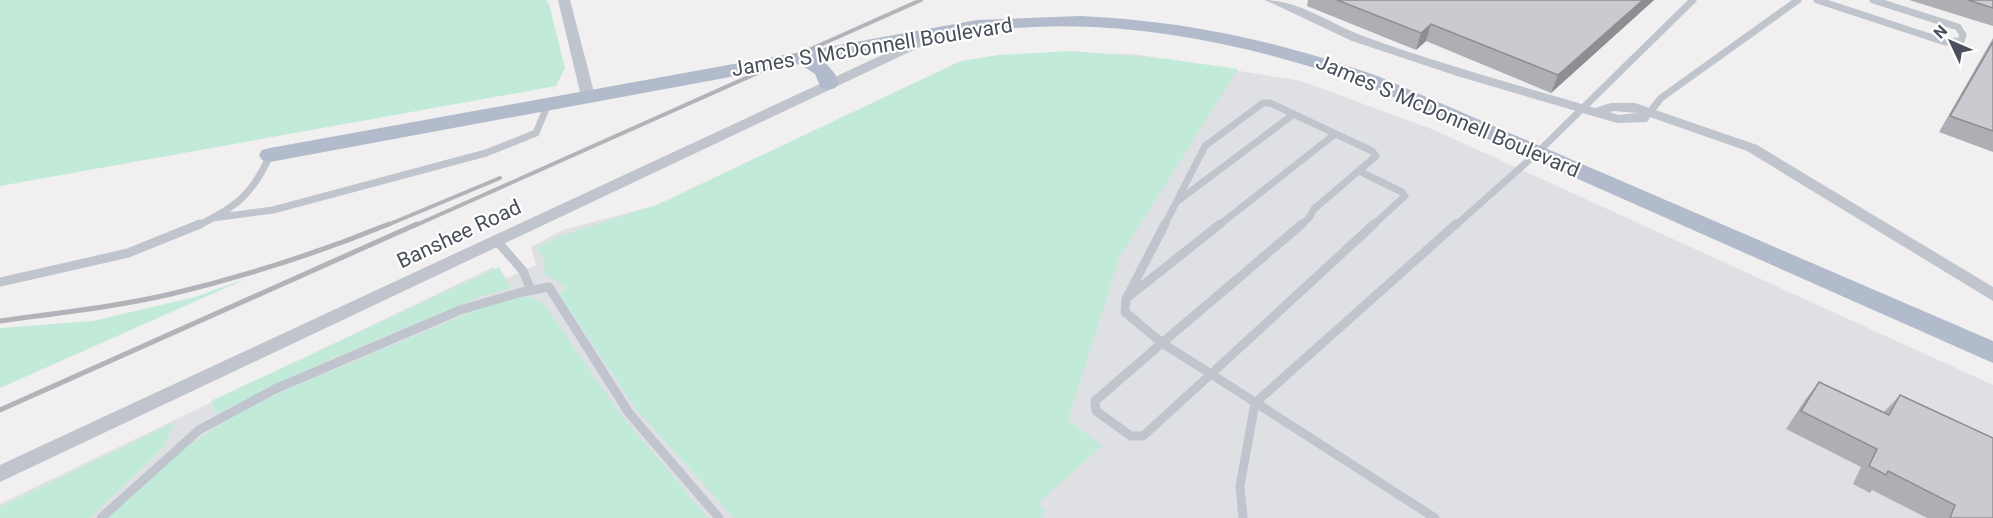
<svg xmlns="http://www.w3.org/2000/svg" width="1993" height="518" font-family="Roboto,sans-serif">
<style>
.airport{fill:#dee0e3}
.green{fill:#c1ebd8}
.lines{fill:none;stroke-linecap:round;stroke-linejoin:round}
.service-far1{stroke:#bfc4cd;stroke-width:7}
.service{stroke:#bfc4cd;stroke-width:9}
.minor{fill:#bfc4cd;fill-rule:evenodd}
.primary{fill:#b1bbcb;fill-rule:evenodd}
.rail-far1{stroke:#b2b3b9;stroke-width:4}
.rail{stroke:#b2b3b9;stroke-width:5}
.wall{fill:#adafb4}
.shaded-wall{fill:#8d8e92}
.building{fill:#c9cbd1;stroke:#8d8e92;stroke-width:1.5}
.labels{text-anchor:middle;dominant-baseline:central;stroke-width:4.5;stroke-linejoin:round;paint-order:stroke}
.street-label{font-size:21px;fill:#49505b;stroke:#fff}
</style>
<rect width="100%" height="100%" fill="#f1efef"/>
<!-- airport -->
<path class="airport" d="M1067,53L1133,54L1301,81L1434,130L1993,385V518H0V504L493,267L505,279L536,265L531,247L563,230L657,205L961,61Z"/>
<!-- green -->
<path class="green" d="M0,0H546L549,4L565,68L556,86L0,186Z
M1072,51L1167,59L1238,69L1119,258L1068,420L1102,446L1038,503L1045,510L1042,518H734L636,409L559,294L567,288L543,272L546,263L537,248L558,237L657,205L961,61L998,55Z
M499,267L511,288L476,298L320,364L216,414L211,401Z
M248,278L0,388V328L93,321L195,297Z
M531,297L544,304L621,415L708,518H107L184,449L232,416L281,392L472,312L508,298Z
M175,422L164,447L90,518H0V507Z"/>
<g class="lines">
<!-- service-far1 -->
<path class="service-far1" d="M1817,0L1945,42L1961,41L1963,35L1958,27L1873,0
M1650,112L1661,98L1798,0
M1359,171L1402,192L1405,196L1372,226
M1179,200L1294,114
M213,218L273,210L486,153L536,133L548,104
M197,226C235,208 253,194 270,155
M1164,226L1205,146L1263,103H1270L1372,151L1376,156L1314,209L1309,218L1300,226
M1218,226L1335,134
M1455,226L1538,152L1693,0"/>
<!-- service -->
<path class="service" d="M497,241L523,271L531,290
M0,282L128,253L200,224
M1128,297L1220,224
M1162,343L1211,374
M1162,343L1095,401L1096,411L1131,436H1143L1211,374
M1162,343L1125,312L1126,299L1165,224
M1162,343L1302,224
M1211,374L1435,518
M1211,374L1374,224
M101,518L199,430L275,389L460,310L522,292L549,287L629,413L719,518
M1243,518L1240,486L1255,403L1456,224"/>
<!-- minor -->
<path class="minor" d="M558,0H570L595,96L593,99L588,100L581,96Z
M1265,0C1299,0 1331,24 1363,36C1439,64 1518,85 1595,108L1611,103H1635L1757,145L1993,287V301L1747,151L1650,117L1647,122L1617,123L1457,76L1352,41ZM1613,111L1638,113L1618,115L1610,112Z
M936,30L942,34L941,37L0,482V465Z"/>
<!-- primary -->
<path class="primary" d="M1080,16C1188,21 1278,41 1380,77L1993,341V363L1366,85C1242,41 1108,14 976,32C925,39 874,51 823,60L835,74L839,84L835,88L828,90L821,88L815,74L800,64L270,162L262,160L259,155L262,150L270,148L977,20Z"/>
<!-- rail-far1 -->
<path class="rail-far1" d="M385,226L500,178
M414,226L921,0"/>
<!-- rail -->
<path class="rail" d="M0,321C57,313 115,307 171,294C246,276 318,253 389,224
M0,410L417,224"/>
</g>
<!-- wall -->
<path class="wall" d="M1308,0H1654L1551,93L1426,41L1416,50L1307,6Z
M1909,0H1993V26Z
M1993,38V152L1939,132Z
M1819,382L1884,412L1900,395L1993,518H1927L1872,490L1870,493L1853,484L1861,467L1786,429L1805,400Z"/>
<!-- shaded-wall -->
<path class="shaded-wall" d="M1643,0H1654L1551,93L1558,75Z
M1431,24L1426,41L1416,50L1421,33Z"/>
<!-- building -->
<path class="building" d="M1337,0H1643L1558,75L1431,24L1421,33Z
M1968,0H1993V8Z
M1993,42V131L1950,116Z
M1819,382L1889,415L1900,395L1993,438V518H1950L1955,505L1888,471L1886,475L1869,466L1877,449L1801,411Z"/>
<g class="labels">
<!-- street labels -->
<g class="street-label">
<text transform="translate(872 47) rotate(-9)">James S McDonnell Boulevard</text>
<text transform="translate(1448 116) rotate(23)">James S McDonnell Boulevard</text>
<text transform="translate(459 234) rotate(-25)">Banshee Road</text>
</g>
</g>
<!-- north arrow -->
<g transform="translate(1951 42) rotate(314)" stroke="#ffffff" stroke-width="4.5" paint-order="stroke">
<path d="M0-4.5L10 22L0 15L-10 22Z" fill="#49505b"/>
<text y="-9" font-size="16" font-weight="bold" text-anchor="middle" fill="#49505b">N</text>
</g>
</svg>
